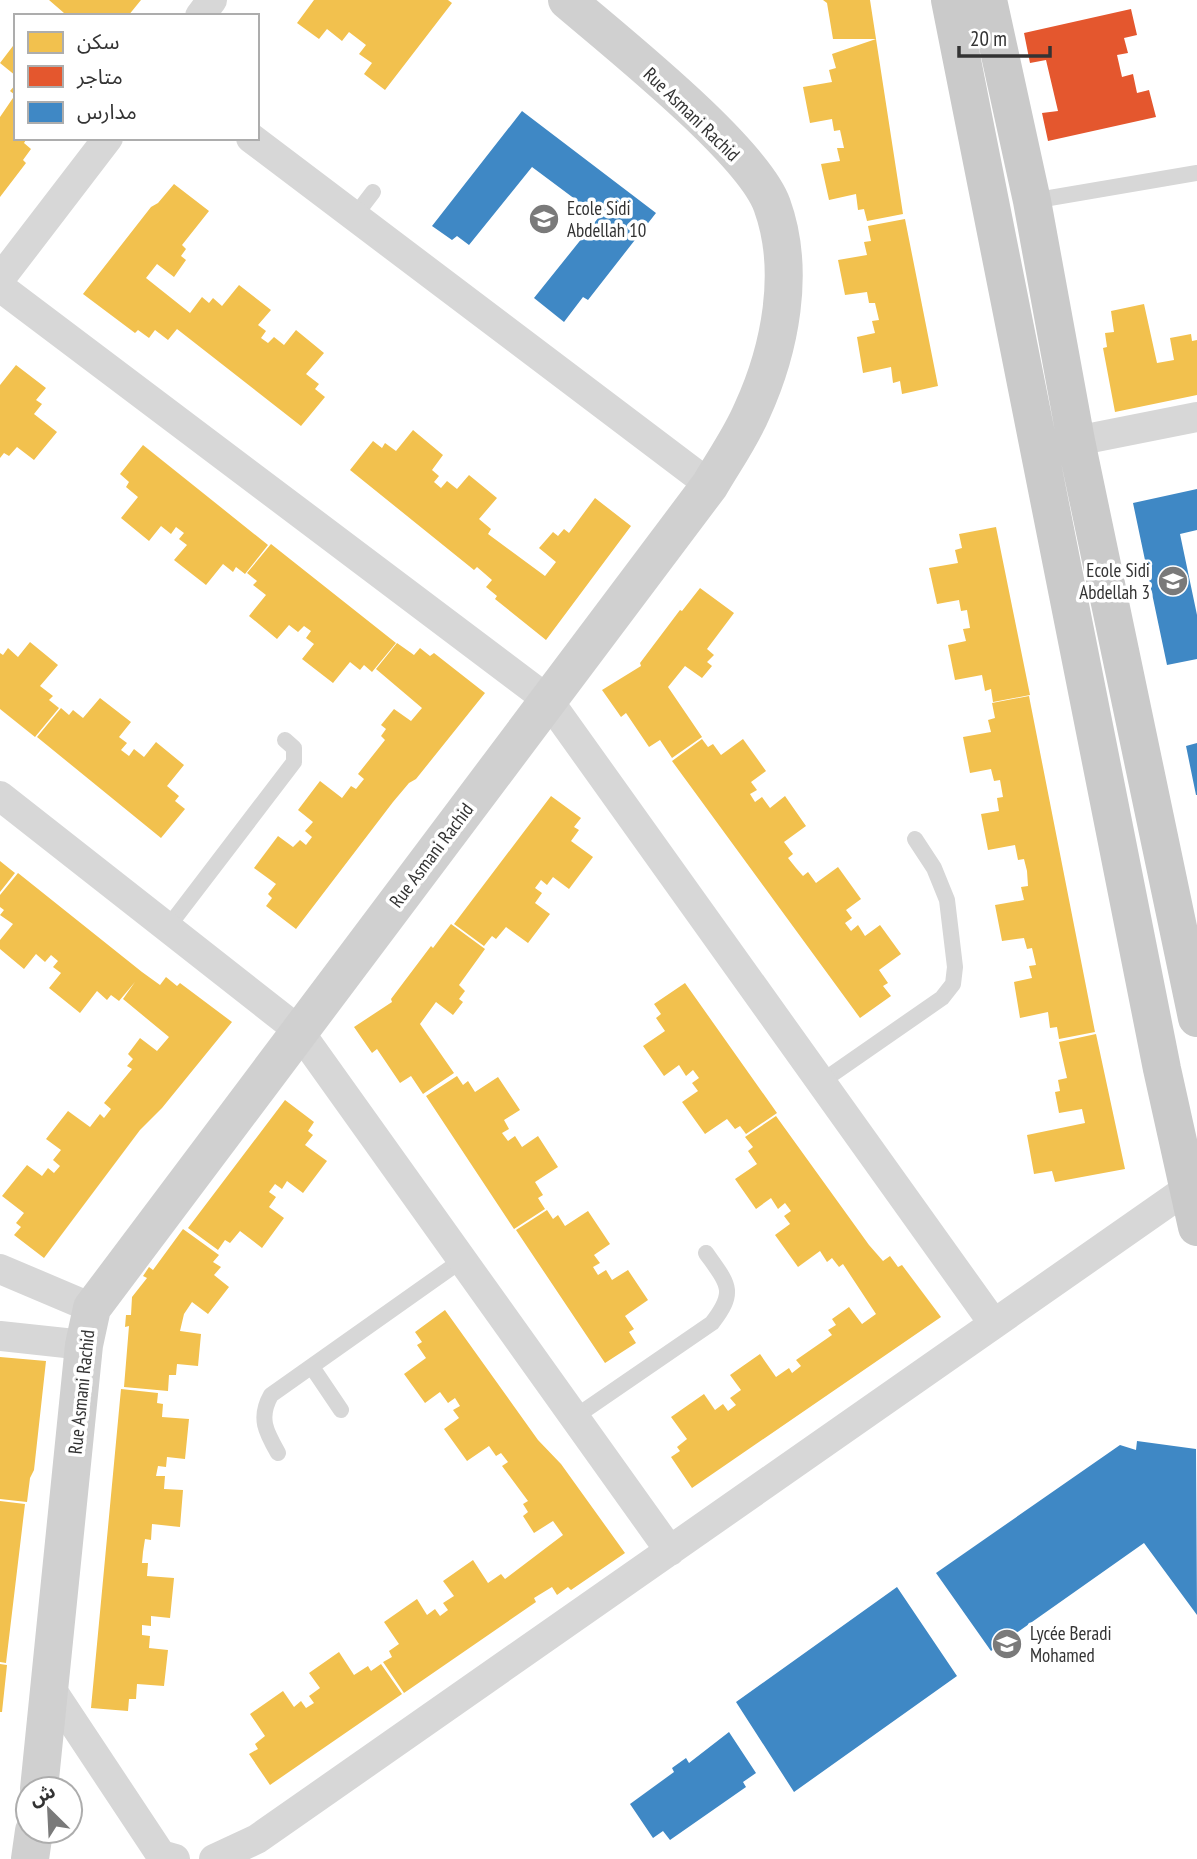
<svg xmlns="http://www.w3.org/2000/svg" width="1197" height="1859" font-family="'PT Sans Narrow','Noto Sans Arabic',sans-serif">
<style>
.homes{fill:#f2c14e}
.shops{fill:#e4572e}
.schools{fill:#3f88c5}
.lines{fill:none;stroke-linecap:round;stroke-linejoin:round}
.lane{stroke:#d7d7d7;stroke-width:16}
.street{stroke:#d7d7d7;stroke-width:30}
.secondary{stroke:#d0d0d0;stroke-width:38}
.primary{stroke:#cacaca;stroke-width:38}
.labels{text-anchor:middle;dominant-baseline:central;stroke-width:7;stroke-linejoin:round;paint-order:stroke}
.street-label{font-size:19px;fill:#333;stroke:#fff}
.poi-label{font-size:19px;fill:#333;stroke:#fff;text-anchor:start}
</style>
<rect width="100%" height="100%" fill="#fff"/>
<!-- homes -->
<path class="homes" d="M49,0H141L128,16H62L64,13Z
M314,0H448L452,3L385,90L364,74L372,63L359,54L366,45L349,32L342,41L327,29L319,39L297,23Z
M823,0H870L903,214L867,221L864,209L858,210L856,194L829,200L821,164L840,161L837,148H844L840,130L834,131L832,119L810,123L803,87L832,82L829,70L836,68L832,54L876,39H833L827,3Z
M16,42V76L0,63Z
M16,84V138H27L24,143L31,149L23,160L26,163L0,197V117L15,95L10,91Z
M174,184L209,211L182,245L186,249L181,256L186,260L174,277L157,264L146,278L190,313L202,297L209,303L213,298L222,306L239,285L271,310L258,325L266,331L261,338L268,343L274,337L284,345L296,330L324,353L306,374L319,384L315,389L325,397L301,426L177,329L168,340L155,330L149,338L138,330L135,333L83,294L151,207L158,203Z
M905,219L938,386L902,394L900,381L893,383L891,367L863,373L857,337L875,333L872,321L879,320L875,303H869L867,292L845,295L838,260L867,255L864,242L871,241L868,226Z
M1144,304L1157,363L1174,360L1170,338L1191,334L1192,341L1197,340V395L1115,412L1103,348L1107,347L1105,333L1114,332L1111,311Z
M16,365L46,388L36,400L42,404L34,414L57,432L34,460L17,447L9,456L4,453L0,458V385Z
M413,430L443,455L432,470L439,476L434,482L441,488L447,481L457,489L469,475L497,498L479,519L491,529L488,534L545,576L556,562L539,548L553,532L558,536L564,529L569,533L595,498L631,526L546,640L495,599L497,596L486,587L492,580L477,567L474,570L350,470L373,441L382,448L385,443L396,451Z
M143,445L268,545L245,574L236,567L233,572L223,564L206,585L174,560L187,545L179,539L184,533L176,527L171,534L161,526L149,541L121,518L138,497L126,487L129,482L120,474Z
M996,527L1030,695L993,702L991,689L985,691L982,675L955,680L948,645L966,641L963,629L970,628L967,610L961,611L959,600L937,604L929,568L958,563L955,550L962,548L959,534Z
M271,544L396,643L372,672L364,665L360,670L350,662L333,683L302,659L314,644L306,638L311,631L304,626L298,632L289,625L277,639L249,616L266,595L253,585L257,581L247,573Z
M700,588L734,613L707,649L714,655L707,662L712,666L702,678L685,666L668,687L702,737L672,758L660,740L649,747L626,713L621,717L602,690L641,666L640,663L680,610L682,611Z
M30,642L58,665L40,686L53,696L49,700L59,708L35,737L0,709V653L3,655L8,648L18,657Z
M397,643L414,655L420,648L430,656L434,653L485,693L416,779L409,783L393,802L296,929L266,906L272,898L268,894L276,884L254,868L278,836L293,847L300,840L306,845L312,837L305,831L313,822L298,810L320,781L342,798L351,786L356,789L364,779L358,774L385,740L381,736L386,729L381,725L394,709L411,721L422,708L376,669Z
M1029,696L1095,1032L1059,1039L1057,1027L1050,1028L1048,1012L1020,1018L1014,982L1032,978L1029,966L1036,965L1032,948L1027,949L1024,938L1002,941L995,905L1024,900L1021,887L1028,886L1027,871L1024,859L1018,860L1015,845L988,850L981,814L999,811L997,798L1003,797L1000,780L994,781L991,769L970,773L963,737L991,732L988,720L995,718L992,703Z
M100,698L131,722L119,737L127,743L121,750L129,756L134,749L144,757L156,742L184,765L167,786L179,796L175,801L185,809L161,838L37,737L61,708L69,715L73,710L83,718Z
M702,739L708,747L713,744L721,755L743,739L766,771L751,782L757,790L750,794L755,802L762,797L770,808L785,796L806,826L784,842L793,854L788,858L796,868L803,876L808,872L816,883L838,867L861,899L846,910L852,918L845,923L851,931L858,925L865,936L880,925L901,954L879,970L888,983L883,986L891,996L860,1018L672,761Z
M551,796L581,818L574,827L579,830L571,841L593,857L569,889L553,877L547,885L541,880L535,888L542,893L535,903L550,914L528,943L506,927L496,939L492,936L484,946L454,924Z
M0,861L15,873L0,892Z
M18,873L142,972L160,985L166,977L177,986L180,983L232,1022L162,1108L140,1130L44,1258L14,1235L21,1227L16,1223L24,1213L2,1196L27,1165L42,1176L48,1168L54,1173L60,1166L53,1160L61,1150L46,1139L68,1111L90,1127L100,1114L104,1118L111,1109L104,1103L132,1069L127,1066L133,1059L128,1054L140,1038L157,1051L169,1037L123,999L135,982L119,1001L111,995L107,1000L97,991L80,1013L49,988L61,973L53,967L58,961L51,955L45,962L36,954L24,969L0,949V940L13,924L0,915L4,910L0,907V895Z
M451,924L485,949L459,985L465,991L459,999L463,1002L453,1015L436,1002L420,1024L454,1073L423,1094L411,1076L400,1083L377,1049L372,1053L354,1027L392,1002L391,999L431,946L433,948Z
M685,983L777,1113L746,1134L740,1126L735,1129L727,1119L705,1134L682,1102L698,1091L692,1083L699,1078L693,1070L686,1076L679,1065L664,1076L643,1046L665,1031L656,1018L661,1014L654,1004Z
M1096,1034L1125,1169L1055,1182L1052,1171L1034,1174L1027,1135L1085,1123L1082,1109L1059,1113L1055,1092L1060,1091L1058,1080L1067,1078L1059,1042Z
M457,1076L463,1085L468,1081L475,1092L498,1077L520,1110L504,1120L509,1129L502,1133L508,1141L515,1136L522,1147L538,1136L558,1167L535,1182L543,1195L538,1198L545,1209L514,1229L426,1096Z
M285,1100L314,1122L308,1131L313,1135L305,1145L327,1161L303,1193L287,1181L282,1189L275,1184L269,1192L276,1197L269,1207L284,1218L262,1248L240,1231L230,1243L225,1240L218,1250L188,1228Z
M776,1116L869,1245L883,1261L890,1256L898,1267L902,1265L941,1317L692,1488L671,1457L680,1451L677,1447L687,1439L671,1417L704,1394L715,1410L723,1404L728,1411L736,1405L730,1398L741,1390L730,1375L760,1354L776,1377L789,1368L792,1373L801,1366L796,1360L832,1335L828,1330L836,1325L832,1319L849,1307L862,1324L876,1314L843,1264L839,1267L832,1258L827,1262L820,1251L798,1267L775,1235L790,1224L784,1216L791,1211L785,1203L778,1209L771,1198L756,1209L735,1179L757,1164L748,1151L753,1147L745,1137Z
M547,1210L553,1219L558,1215L565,1226L588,1211L610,1244L594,1255L600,1263L593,1267L598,1275L606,1270L612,1280L628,1270L648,1300L625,1316L634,1329L629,1332L636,1343L605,1363L516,1230Z
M183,1229L219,1255L213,1262L221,1267L214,1275L229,1287L208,1314L192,1302L184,1314L180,1331L201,1334L198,1366L177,1364L176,1375H169L168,1391L124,1387L129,1326L125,1327L126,1315H131L132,1297L147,1278L143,1276L149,1267L153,1270Z
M445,1310L538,1440L561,1464L625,1553L571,1590L568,1587L557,1595L552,1587L534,1598L536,1602L404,1693L383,1662L392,1657L389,1651L399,1644L384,1622L417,1599L427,1615L435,1609L440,1616L448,1610L443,1603L454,1596L443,1581L473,1560L488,1583L501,1574L505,1579L563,1535L553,1521L534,1533L523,1516L528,1512L523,1504L528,1501L502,1466L508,1462L501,1453L496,1456L489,1446L467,1461L444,1429L459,1418L453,1410L460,1406L455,1398L448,1403L440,1392L425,1403L404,1374L426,1358L417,1345L422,1342L415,1332Z
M0,1357L46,1361L34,1470L30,1478L27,1502L0,1499Z
M121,1389L158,1393L157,1403L163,1404L162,1417L189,1419L185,1459L167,1457L166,1467L158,1466L156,1476H165L164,1489L183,1490L180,1527L152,1524L151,1540L145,1539L143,1552L142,1563H148L147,1576L174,1578L170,1618L151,1616V1626L142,1625V1635L150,1636L149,1648L168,1650L164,1686L137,1684L136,1699H129L128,1711L91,1708Z
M0,1501L25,1504L6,1663L0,1662Z
M339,1652L354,1675L368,1666L371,1671L381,1664L402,1694L270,1785L249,1754L258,1749L255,1744L265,1736L250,1714L283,1691L294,1707L301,1701L306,1708L314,1703L309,1696L320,1688L309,1673Z
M0,1664L7,1665L2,1712H0Z"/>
<!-- shops -->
<path class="shops" d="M1131,9L1137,35L1124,38L1128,53L1117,55L1122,77L1133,74L1137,93L1149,90L1156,117L1048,141L1042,113L1058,111L1046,60L1030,63L1024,33Z"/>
<!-- schools -->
<path class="schools" d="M522,111L656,213L588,300L583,297L564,322L534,298L599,217L532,167L469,245L457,236L452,240L432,226Z
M1197,489V530L1180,534L1197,615V659L1167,665L1133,503Z
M1197,743V795H1196L1186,746Z
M1137,1441L1196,1449L1197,1615L1144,1543L991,1651L936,1573L1120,1445L1136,1450Z
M897,1587L957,1676L794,1792L736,1702Z
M729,1732L756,1773L743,1782L746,1787L670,1840L663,1831L653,1838L630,1804L674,1772L672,1768L686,1758L689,1763Z"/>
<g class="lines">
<!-- lane -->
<path class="lane" d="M1032,201L1197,173
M354,217L373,192
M168,927L294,762V748L285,740
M821,1082L942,998L953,984L955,967L947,900L934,868L915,839
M312,1367L341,1410
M575,1417L712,1323C737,1291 728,1284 706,1253
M278,1453C266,1432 258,1418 271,1395L462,1260"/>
<!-- street -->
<path class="street" d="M200,16L212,0
M251,138L710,485
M0,279L108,138
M0,287L548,700L994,1324
M1076,441L1197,417
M0,796L298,1030L670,1551
M0,1269L92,1308
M0,1336L84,1345
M51,1689L161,1855L175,1859
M214,1859L257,1839L1197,1182"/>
<!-- secondary -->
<path class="secondary" d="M39,1789L84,1345L92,1308L710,485C724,461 741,437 752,411C780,350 796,271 772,205C752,150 616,42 567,0
M30,1859L34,1831"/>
<!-- primary -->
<path class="primary" d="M950,0L1162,1069L1197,1227
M988,0L1032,201L1076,441L1197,1018"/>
</g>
<!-- icons -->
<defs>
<g id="school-disc" transform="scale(1.575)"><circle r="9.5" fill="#7a7a7a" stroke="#fff"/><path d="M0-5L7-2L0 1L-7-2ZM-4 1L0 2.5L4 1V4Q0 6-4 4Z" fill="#fff"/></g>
</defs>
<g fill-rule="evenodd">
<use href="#school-disc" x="544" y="219"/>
<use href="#school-disc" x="1173" y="581"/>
<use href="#school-disc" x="1007" y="1644"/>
</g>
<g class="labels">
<!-- street labels -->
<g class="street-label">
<text transform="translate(692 114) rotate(44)">Rue Asmani Rachid</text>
<text transform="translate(431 855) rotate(-53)">Rue Asmani Rachid</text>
<text transform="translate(81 1392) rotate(-84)">Rue Asmani Rachid</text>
</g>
<!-- poi labels -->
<g class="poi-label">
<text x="567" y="208">Ecole Sidi<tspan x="567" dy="22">Abdellah 10</tspan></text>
<text x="1150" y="570" text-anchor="end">Ecole Sidi<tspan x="1150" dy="22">Abdellah 3</tspan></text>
<text x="1030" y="1633">Lycée Beradi<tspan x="1030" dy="22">Mohamed</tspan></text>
</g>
</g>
<!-- legend -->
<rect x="14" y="14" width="245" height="126" fill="#ffffff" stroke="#adadad" stroke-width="2"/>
<rect x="28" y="32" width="35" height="21" fill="#f2c14e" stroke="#adadad" stroke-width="2"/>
<text x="77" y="49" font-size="21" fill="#333333">سكن</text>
<rect x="28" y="66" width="35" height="21" fill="#e4572e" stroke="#adadad" stroke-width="2"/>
<text x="77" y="84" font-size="21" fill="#333333">متاجر</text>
<rect x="28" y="102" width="35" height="21" fill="#3f88c5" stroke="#adadad" stroke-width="2"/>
<text x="77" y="119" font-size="21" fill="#333333">مدارس</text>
<!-- north arrow -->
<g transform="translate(49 1810) rotate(336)"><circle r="33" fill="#ffffff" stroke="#adadad" stroke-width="2"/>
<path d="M0-5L12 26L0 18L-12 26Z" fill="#7a7a7a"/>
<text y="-10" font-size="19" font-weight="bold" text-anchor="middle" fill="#333333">ش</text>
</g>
<!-- scale -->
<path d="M959 46v10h91v-10" fill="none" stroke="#333333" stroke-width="3.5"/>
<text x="970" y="46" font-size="21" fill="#333333" stroke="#ffffff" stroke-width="5" paint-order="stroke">20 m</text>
</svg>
